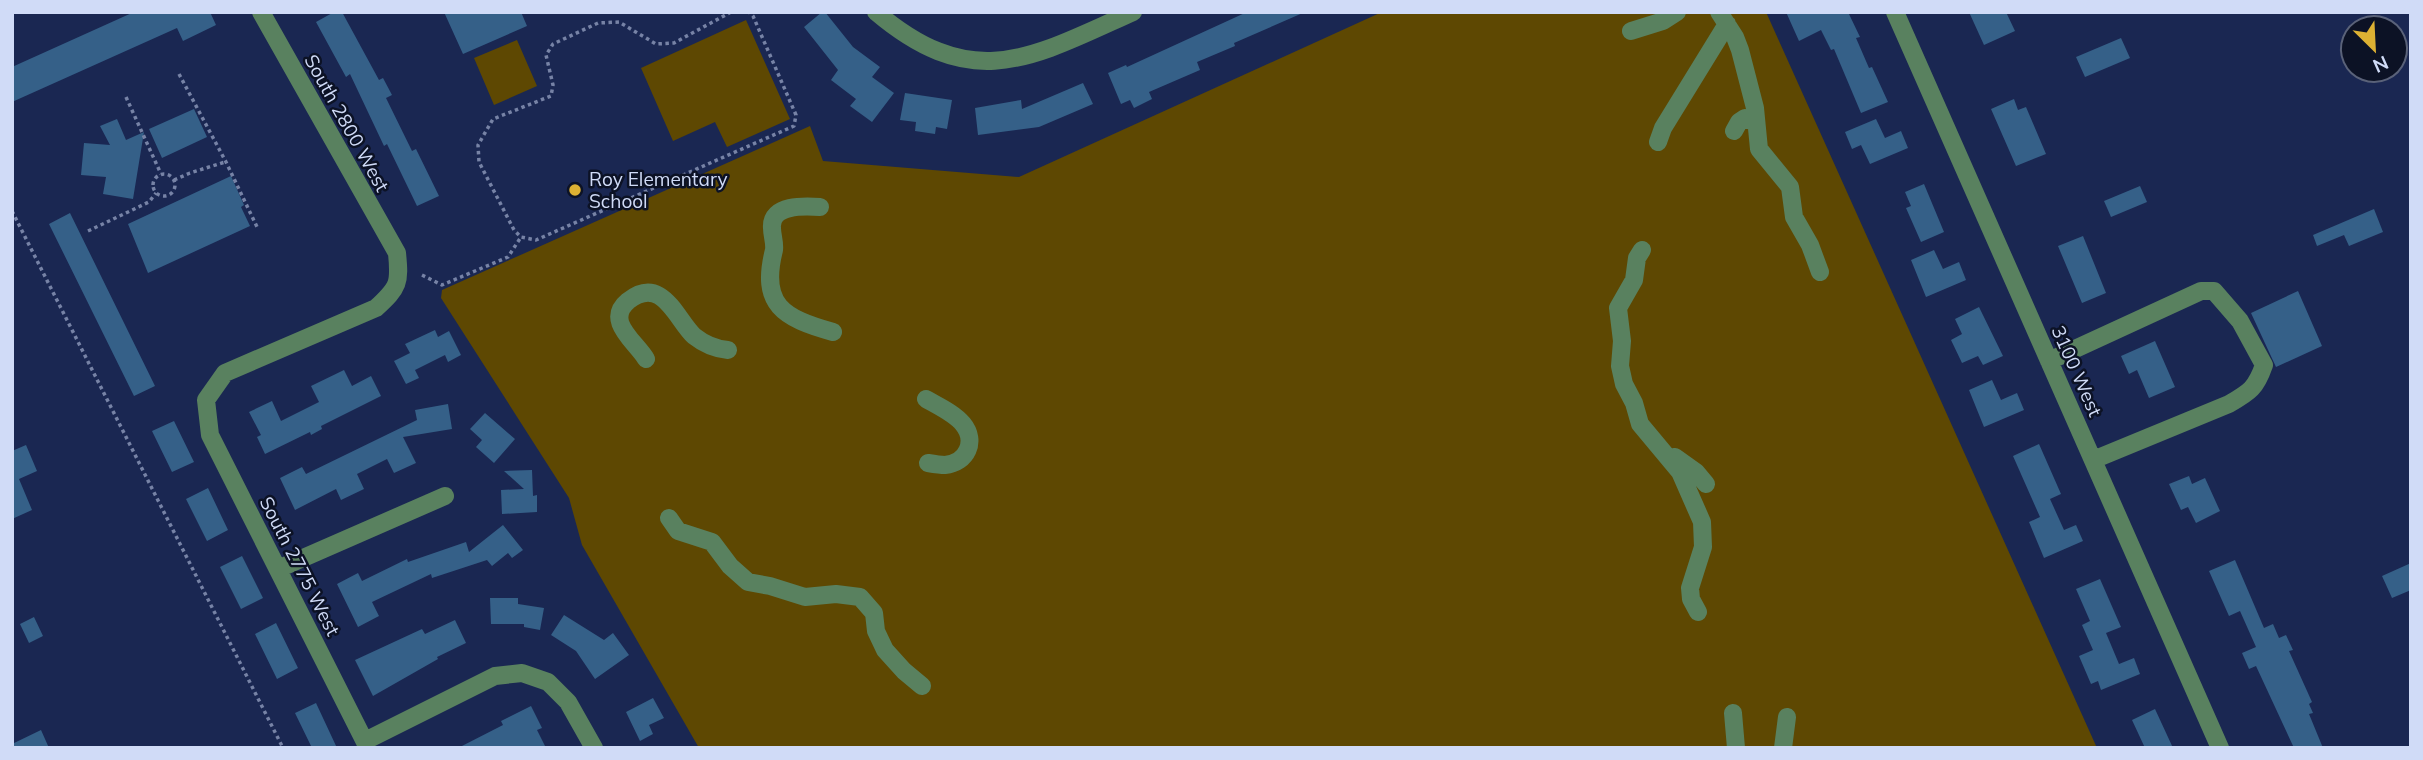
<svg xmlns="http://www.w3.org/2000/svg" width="2423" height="760" font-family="Mulish,sans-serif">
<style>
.green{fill:#5e4802}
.building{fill:#356088}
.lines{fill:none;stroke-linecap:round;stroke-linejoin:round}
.path{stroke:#7783a6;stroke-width:3.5;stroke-dasharray:3.5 3.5;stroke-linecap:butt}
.minor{stroke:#59815f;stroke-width:18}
.poi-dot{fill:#ddb133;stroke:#0c1225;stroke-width:2.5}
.labels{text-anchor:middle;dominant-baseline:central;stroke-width:5;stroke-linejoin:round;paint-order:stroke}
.street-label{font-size:19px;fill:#d0dbf7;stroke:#0c1225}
.poi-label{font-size:19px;fill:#d0dbf7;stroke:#0c1225;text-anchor:start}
</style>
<rect width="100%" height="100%" fill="#1a2752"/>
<!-- green -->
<path class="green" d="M1382,12H1766L2097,748H699L582,545L569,498L441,298L442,290L810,126L823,161L1019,177Z
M746,20L790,119L727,147L715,122L673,141L641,68Z
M517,40L537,86L494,105L474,58Z"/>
<!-- building -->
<path class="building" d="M134,12H210L216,25L183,41L177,28L12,102V67Z
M334,12H342L379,80L383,78L392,95L386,98L412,151L416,149L439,196L417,206L387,144L384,146L350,74L346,77L316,22Z
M444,12H521L527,26L463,54Z
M822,12H825L853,47L880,67L872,77L894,93L872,122L850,106L856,99L831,80L838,70L804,27Z
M1247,12H1305L1234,43L1235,46L1197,62L1200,70L1149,92L1152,99L1134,108L1130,100L1121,104L1108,73L1126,65L1127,67Z
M1786,12H1848L1860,37L1856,38L1869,68L1872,67L1888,102L1861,113L1834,49L1831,50L1821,30L1799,41Z
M1969,12H2006L2015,31L1984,45Z
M2121,38L2130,58L2085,77L2076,57Z
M1083,83L1093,104L1039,127L978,135L975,108L1021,100L1022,109Z
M905,93L952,100L947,129L936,127L935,134L915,131L916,122L900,120Z
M2014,99L2018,110L2026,107L2046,154L2016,166L1991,109Z
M194,109L207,137L162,158L149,129Z
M117,119L126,140L144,132L133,199L103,194L106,177L81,175L84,143L110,145L100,126Z
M1876,119L1885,138L1901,131L1908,148L1870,164L1861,145L1852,149L1845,132Z
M231,176L244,205L241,207L250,226L148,273L128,224Z
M1924,184L1944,232L1921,242L1906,208L1911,206L1905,192Z
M2140,186L2147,202L2111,217L2104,201Z
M2374,209L2383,232L2349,246L2344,235L2317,246L2313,235Z
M70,213L155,386L134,396L49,224Z
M2083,236L2106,293L2082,303L2058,246Z
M1934,250L1943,269L1959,262L1966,280L1926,297L1911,260Z
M2298,291L2322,346L2276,367L2251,313Z
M1979,307L2003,356L1983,365L1978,356L1962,363L1951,340L1962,334L1955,319Z
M435,330L438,337L449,331L461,355L448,362L445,355L415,370L419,378L406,384L394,361L410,353L405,344Z
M2155,341L2175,387L2149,398L2137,370L2129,374L2121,356Z
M344,370L352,386L371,376L381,396L321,426L322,429L311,435L310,432L265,454L257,437L261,435L249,412L272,401L281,421L319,402L311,386Z
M1992,380L2001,400L2017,393L2024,410L1984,427L1969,390Z
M448,404L452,429L403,437L416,463L394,473L387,459L357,474L364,489L341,500L336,489L295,510L280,478L302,467L306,474L417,420L415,410Z
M485,413L515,439L494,463L476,447L482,440L470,429Z
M174,421L194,462L172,472L152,431Z
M2039,444L2061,494L2050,499L2064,530L2076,525L2083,541L2044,558L2029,522L2040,517L2013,456Z
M26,445L37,471L19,479L32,510L12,519V451Z
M532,470L533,496L537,495V512L502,514L501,490L524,489L504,471Z
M2189,476L2192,484L2205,478L2220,511L2196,523L2188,507L2181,510L2169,484Z
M208,488L228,530L207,541L186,499Z
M503,525L523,550L512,558L508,553L492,566L487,560L432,578L431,574L372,602L379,616L358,627L337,584L358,573L362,581L407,559L408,562L466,542L469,552Z
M242,556L263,598L241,609L220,567Z
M2235,560L2264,628L2273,624L2279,638L2286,635L2293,650L2289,651L2312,702L2309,704L2313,713L2309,714L2323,748H2294L2256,666L2249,669L2242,653L2256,647L2240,611L2229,616L2209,571Z
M2411,563V590L2392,598L2382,576Z
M2100,579L2121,627L2106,633L2119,664L2134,658L2140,674L2101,690L2098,681L2091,684L2079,656L2093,650L2082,625L2090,621L2076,589Z
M490,598H518V604L544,608L540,630L524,627V624H491Z
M564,615L604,640L613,633L629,655L595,679L576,651L551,635Z
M34,617L43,636L29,643L20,624Z
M455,620L466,643L437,657L438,659L373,696L355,660L422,629L425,634Z
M276,623L298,668L277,679L255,634Z
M653,698L664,718L649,725L653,734L640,741L626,712Z
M316,703L337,748H312L295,713Z
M531,706L542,728L537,730L546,748H458L503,725L501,721Z
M2155,709L2173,748H2145L2132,720Z
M41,730L49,748H12V744Z"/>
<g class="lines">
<!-- path -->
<path class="path" d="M731,12L674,43L656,44L619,22L598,23L553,44L546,55L553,85L551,96L493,119L478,145L479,162L514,230L521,237L536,240L794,126L796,115L753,16L749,12
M179,74L226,162L258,229
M126,97L161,174
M153 185a11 11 0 1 1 22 0a11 11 0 1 1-22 0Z
M174,180L190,173L225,162
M12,211L283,748
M88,231L149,202L156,193
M422,275L442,285L508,257L521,237"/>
<!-- minor -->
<path class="minor" d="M261,12L397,253C400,283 399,287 376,308L225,373L206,400L210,435L368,748
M876,12C973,94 1031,58 1133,12
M1719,12L1735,37L1740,50L1755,108L1759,149L1790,187L1794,217L1810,245L1820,272
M1895,12L2220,748
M1631,31L1663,21L1677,12
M1734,131L1739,122L1745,118L1756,123
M1658,142L1663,128L1727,24
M820,207C805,206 770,204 772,228C772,236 775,242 774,250C760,305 783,318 833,332
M1642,250L1637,258L1634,280L1618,308L1622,341L1620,366L1624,384L1634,403L1640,424L1680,472L1702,522L1703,547L1690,588L1691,599L1698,612
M646,359C636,342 604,321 628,301C662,274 676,319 694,336C704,344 716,349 728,350
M2049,361L2201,291H2214L2240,321L2264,365C2256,388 2250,392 2229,404L2093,460
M926,399C938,406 954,413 963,424C977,441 967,463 945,465C940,465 934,464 928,463
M1675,457L1696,472L1706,484
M669,518L678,531L712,542L730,566L748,582L770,586L805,597L836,594L860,597L874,613L876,631L885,650L904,671L922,686
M278,569L445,496
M1733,713L1736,748
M365,741L495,676L522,673L548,682L568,702L594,748
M1783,748L1787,717"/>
</g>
<!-- markers -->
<circle class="poi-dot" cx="575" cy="190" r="7"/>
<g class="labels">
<!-- street labels -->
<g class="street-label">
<text transform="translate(347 123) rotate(61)">South 2800 West</text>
<text transform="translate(2077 371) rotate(66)">3100 West</text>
<text transform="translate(300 566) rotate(63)">South 2775 West</text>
</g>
<!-- poi labels -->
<g class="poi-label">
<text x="589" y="179">Roy Elementary<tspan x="589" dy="22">School</tspan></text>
</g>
</g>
<!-- border -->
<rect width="2423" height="760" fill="none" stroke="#d0dbf7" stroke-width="28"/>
<!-- north arrow -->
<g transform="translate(2374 49) rotate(156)"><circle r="33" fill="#0c1225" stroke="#5a6279" stroke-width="2"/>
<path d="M0-5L12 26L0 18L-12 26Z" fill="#ddb133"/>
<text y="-10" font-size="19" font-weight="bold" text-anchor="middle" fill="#d0dbf7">N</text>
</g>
</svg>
